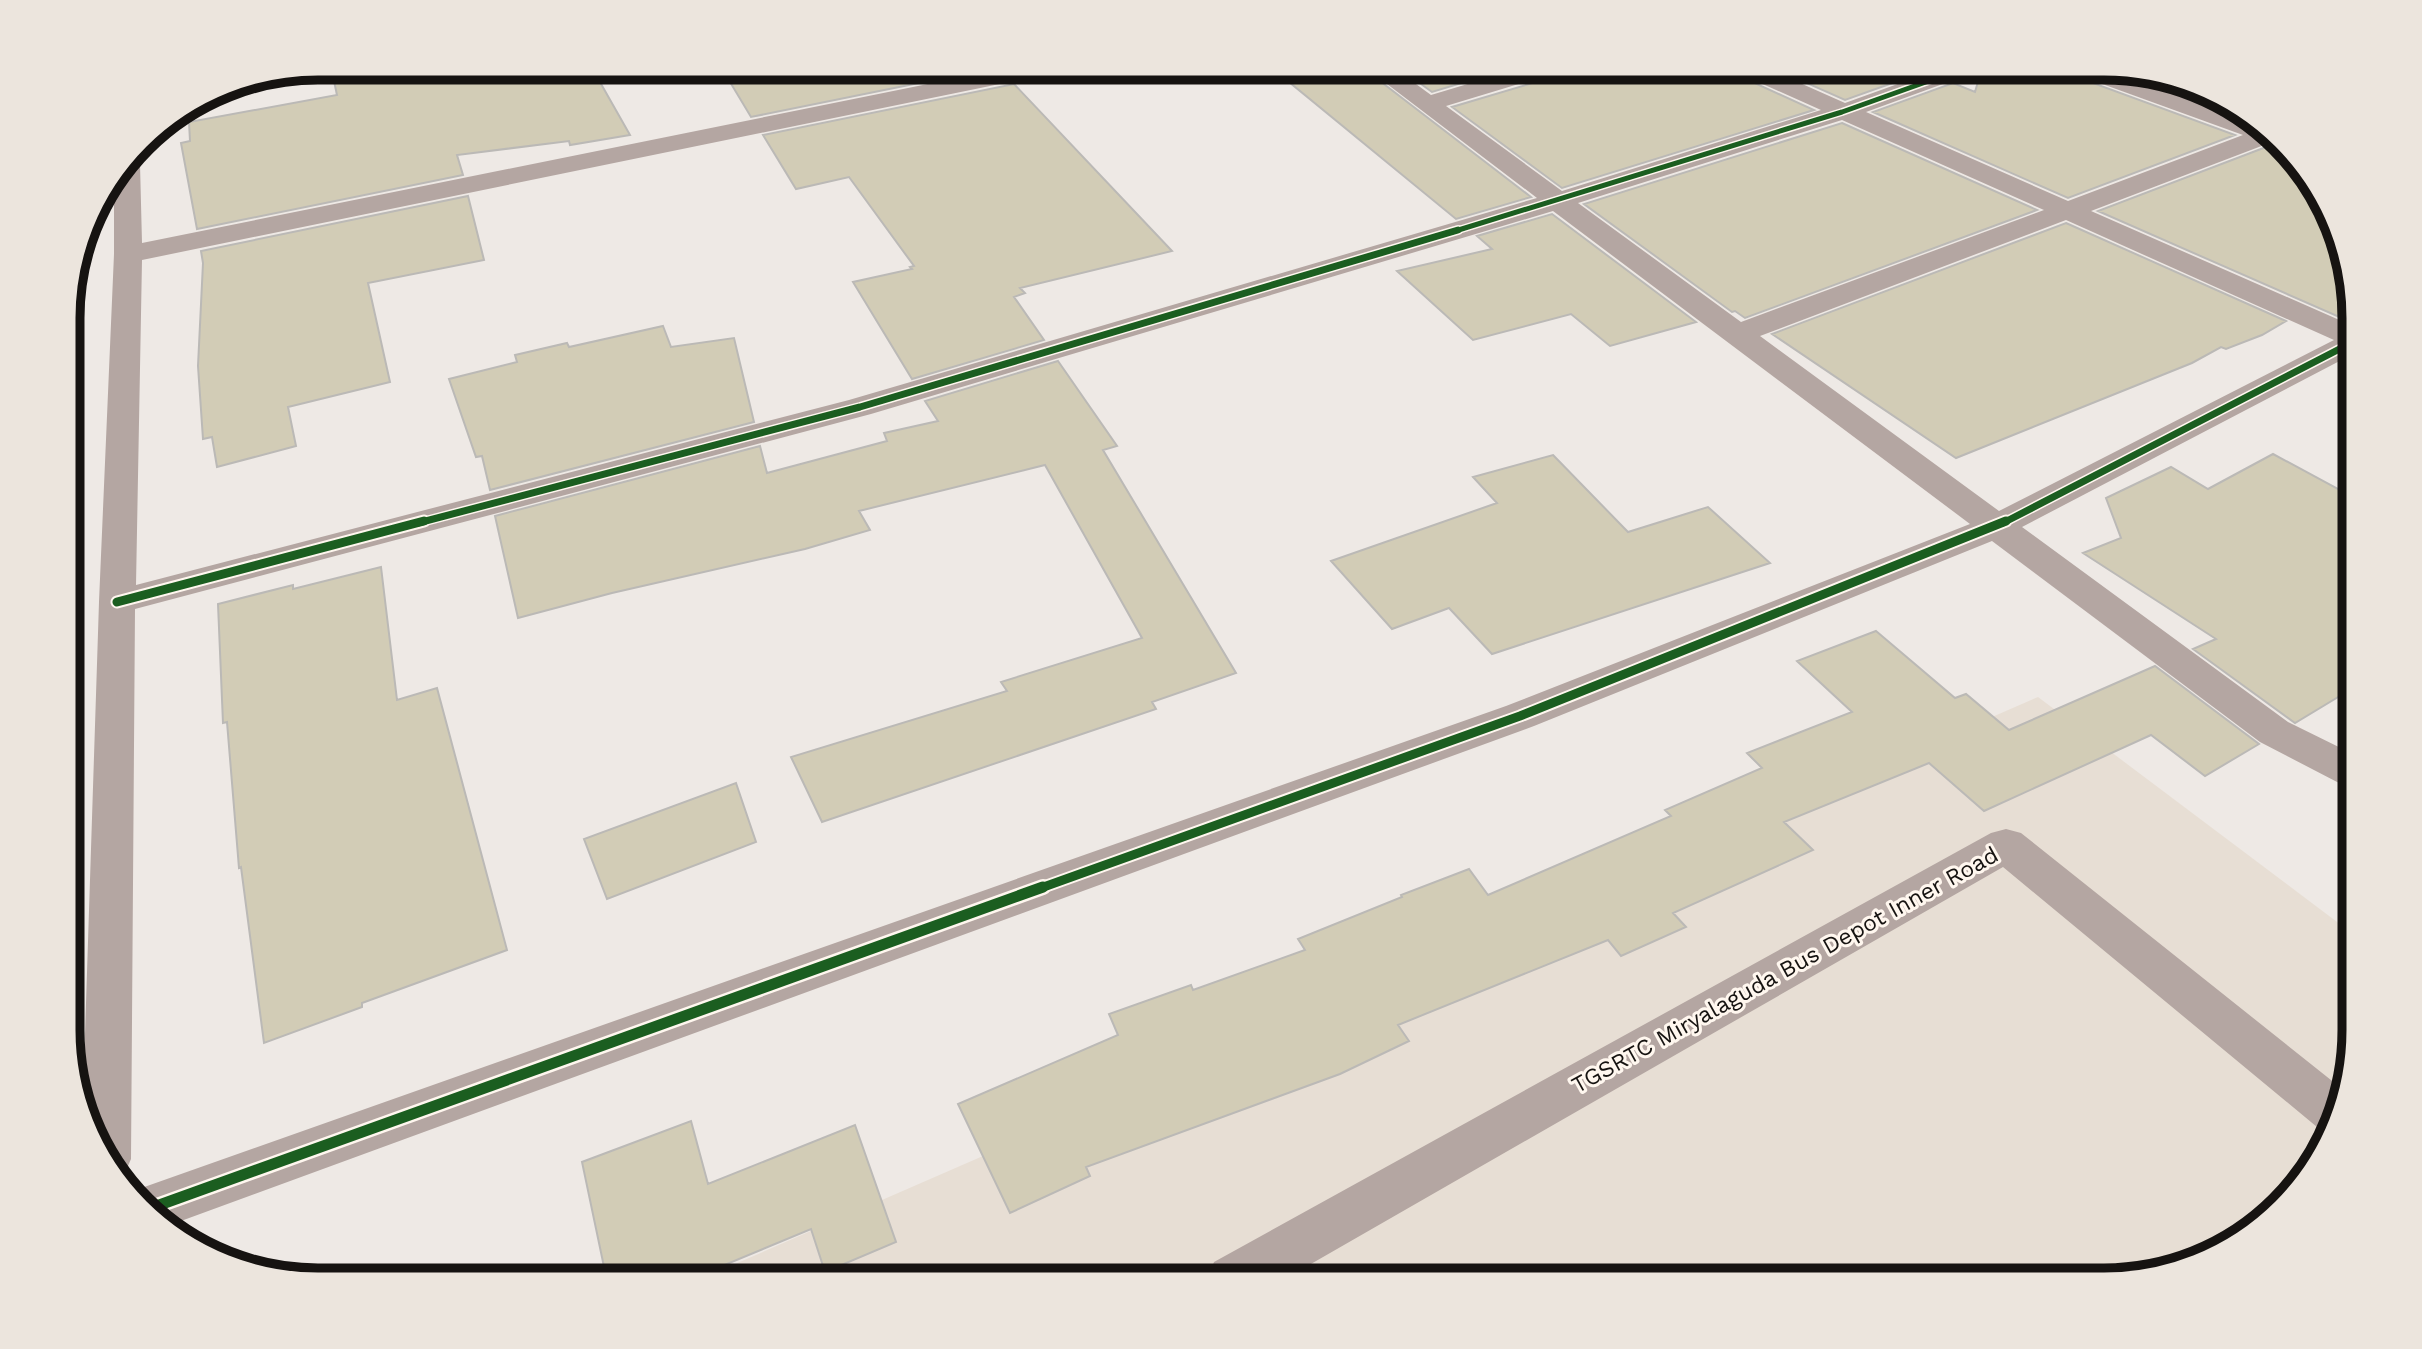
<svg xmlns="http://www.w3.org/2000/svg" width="2422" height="1349" font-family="'Work Sans',sans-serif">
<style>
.built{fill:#e7ded4}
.green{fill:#f4d1d5}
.building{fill:#d2ccb6;stroke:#bbb9b6;stroke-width:2}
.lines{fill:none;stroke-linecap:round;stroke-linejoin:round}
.lane{fill:#b4a6a2;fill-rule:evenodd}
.street{fill:#b4a6a2;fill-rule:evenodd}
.secondary{fill:#bbaeaa;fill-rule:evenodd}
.cycleway-far3-casing{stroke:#fff7ef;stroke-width:8}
.cycleway-far2-casing{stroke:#fff7ef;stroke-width:10}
.cycleway-far1-casing{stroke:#fff7ef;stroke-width:13}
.cycleway-casing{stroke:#fff7ef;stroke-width:16}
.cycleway-far3{stroke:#1b5e20;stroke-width:5}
.cycleway-far2{stroke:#1b5e20;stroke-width:7}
.cycleway-far1{stroke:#1b5e20;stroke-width:9}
.cycleway{stroke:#1b5e20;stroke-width:11}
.labels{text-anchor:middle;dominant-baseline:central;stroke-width:6;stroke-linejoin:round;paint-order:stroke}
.near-street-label{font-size:23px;fill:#161311;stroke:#fff7ef}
.rim{fill:none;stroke:#161311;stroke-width:9}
</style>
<rect width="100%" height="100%" fill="#eee9e5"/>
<!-- built -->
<path class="built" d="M2038,697L2353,934V1047L2320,1155L2229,1247L2120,1280L696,1281Z"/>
<!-- green -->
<path class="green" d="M83,245L70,489V286Z"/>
<!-- building -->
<path class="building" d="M407,68H592L630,135L570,145L569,141L457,155L463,175L197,229L181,143L190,141L189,122L337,95L334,81Z
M777,68H993L751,117L727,77Z
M1272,68H1363L1531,197L1456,219Z
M1399,68H1511L1432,92Z
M1561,68H1732L1737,75L1814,110L1562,188L1452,107L1556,76Z
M1773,68H1920L1926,71L1845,100Z
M1982,68H2066L2071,75L2235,135L2068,198L1873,112L1953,83L1975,92Z
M2133,76L2228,102L2244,116Z
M1014,84L1172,251L1020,288L1025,293L1014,297L1044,340L912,379L853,282L912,269L910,267L914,266L849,177L796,189L763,135Z
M1842,123L2037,210L1745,318L1735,311L1732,312L1584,204Z
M2274,144L2312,180L2353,301V323L2098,211Z
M468,196L484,260L368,283L390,382L288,407L296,446L217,467L212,437L203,439L198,366L203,263L201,251Z
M1552,214L1696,322L1610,346L1571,314L1473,340L1397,271L1492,249L1477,236Z
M2066,223L2286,321L2262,335L2226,349L2221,347L2192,363L1956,458L1772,334Z
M663,326L671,347L734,338L754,422L490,490L482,456L476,457L449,379L517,362L515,355L567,343L569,347Z
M1058,361L1117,446L1103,450L1236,673L1152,702L1156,709L822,822L791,757L1007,691L1001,682L1142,638L1045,465L859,511L870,530L805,549L612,593L518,618L495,516L760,446L767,473L887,441L884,433L938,421L925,401Z
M2273,454L2353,497V688L2295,723L2193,649L2216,639L2083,553L2121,538L2106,498L2171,467L2208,489Z
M1553,455L1628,532L1708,507L1770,563L1492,654L1449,608L1392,629L1331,561L1497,503L1473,477Z
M381,567L397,700L437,688L507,950L362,1003V1007L264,1043L241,867L239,868L227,722L223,723L218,604L293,585V589Z
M1876,631L1955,698L1966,694L2009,730L2155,666L2259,744L2205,776L2151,735L1984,811L1929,763L1784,822L1813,850L1673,913L1686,927L1621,956L1608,940L1398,1025L1409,1041L1340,1074L1086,1167L1090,1176L1010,1213L958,1104L1118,1035L1109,1014L1191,985L1193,990L1305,950L1298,939L1402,897L1401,895L1469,869L1488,895L1671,816L1665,810L1762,768L1747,753L1852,712L1797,661Z
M736,783L756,842L607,899L584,839Z
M691,1121L708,1184L855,1125L896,1242L825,1272L811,1229L686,1281H607L582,1162Z"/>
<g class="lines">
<!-- lane -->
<path class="lane" d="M2006,829L2021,833L2341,1088L2328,1132L2317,1127L2003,867L1283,1280H1207L1214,1262L1991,833Z"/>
<!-- street -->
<path class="street" d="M1007,68H1055L1051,73L1043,75L142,260L136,585L849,400L1537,198L1366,68H1394L1431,95L1521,68H1559L1555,73L1446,106L1562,191L1821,110L1738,73L1734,68H1766L1845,103L1942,68H1977L1973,73L1866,112L2068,201L2243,135L2072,73L2068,68H2103L2248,120L2272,142L2091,211L2353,326V354L2022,527L2288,722L2353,754V787L2339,783L2260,742L1992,541L1534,726L170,1225L133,1191L1506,706L1970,524L1553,211L871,414L135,609L131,1159L124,1175L118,1177L110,1169L83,1096L99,602L114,254V181L132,158L140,164L142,243ZM1842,120L2044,210L1741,322L1578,203ZM2066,220L2334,340L1999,511L1760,336Z"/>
<!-- secondary -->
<path class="secondary" d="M318,68H356L352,73L344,75L220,96L212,94L223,87Z"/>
<!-- cycleway-far3 casing -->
<g class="cycleway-far3-casing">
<path id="cycleway-far3" d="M1452,232L1842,112L1965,68"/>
</g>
<!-- cycleway-far2 casing -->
<g class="cycleway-far2-casing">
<path id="cycleway-far2" d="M418,523L860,407L1458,230
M2003,523L2353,342"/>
</g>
<!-- cycleway-far1 casing -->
<g class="cycleway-far1-casing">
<path id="cycleway-far1" d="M117,602L424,521
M1038,889L1520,716L2006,521"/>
</g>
<!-- cycleway casing -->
<g class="cycleway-casing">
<path id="cycleway" d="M151,1208L1043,887"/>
</g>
<!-- cycleway-far3 -->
<use href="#cycleway-far3" class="cycleway-far3"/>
<!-- cycleway-far2 -->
<use href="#cycleway-far2" class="cycleway-far2"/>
<!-- cycleway-far1 -->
<use href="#cycleway-far1" class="cycleway-far1"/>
<!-- cycleway -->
<use href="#cycleway" class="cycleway"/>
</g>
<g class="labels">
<!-- near-street labels -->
<g class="near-street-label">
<text transform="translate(1785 970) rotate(-29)">TGSRTC Miryalaguda Bus Depot Inner Road</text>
</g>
</g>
<!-- crop -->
<path d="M0 0H2422V1349H0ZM318 80H2104A238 238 0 0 1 2342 318V1030A238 238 0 0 1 2104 1268H318A238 238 0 0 1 80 1030V318A238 238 0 0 1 318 80Z" fill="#ece5dd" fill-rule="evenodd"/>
<path class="rim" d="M318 80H2104A238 238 0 0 1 2342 318V1030A238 238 0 0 1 2104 1268H318A238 238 0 0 1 80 1030V318A238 238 0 0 1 318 80Z"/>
</svg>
